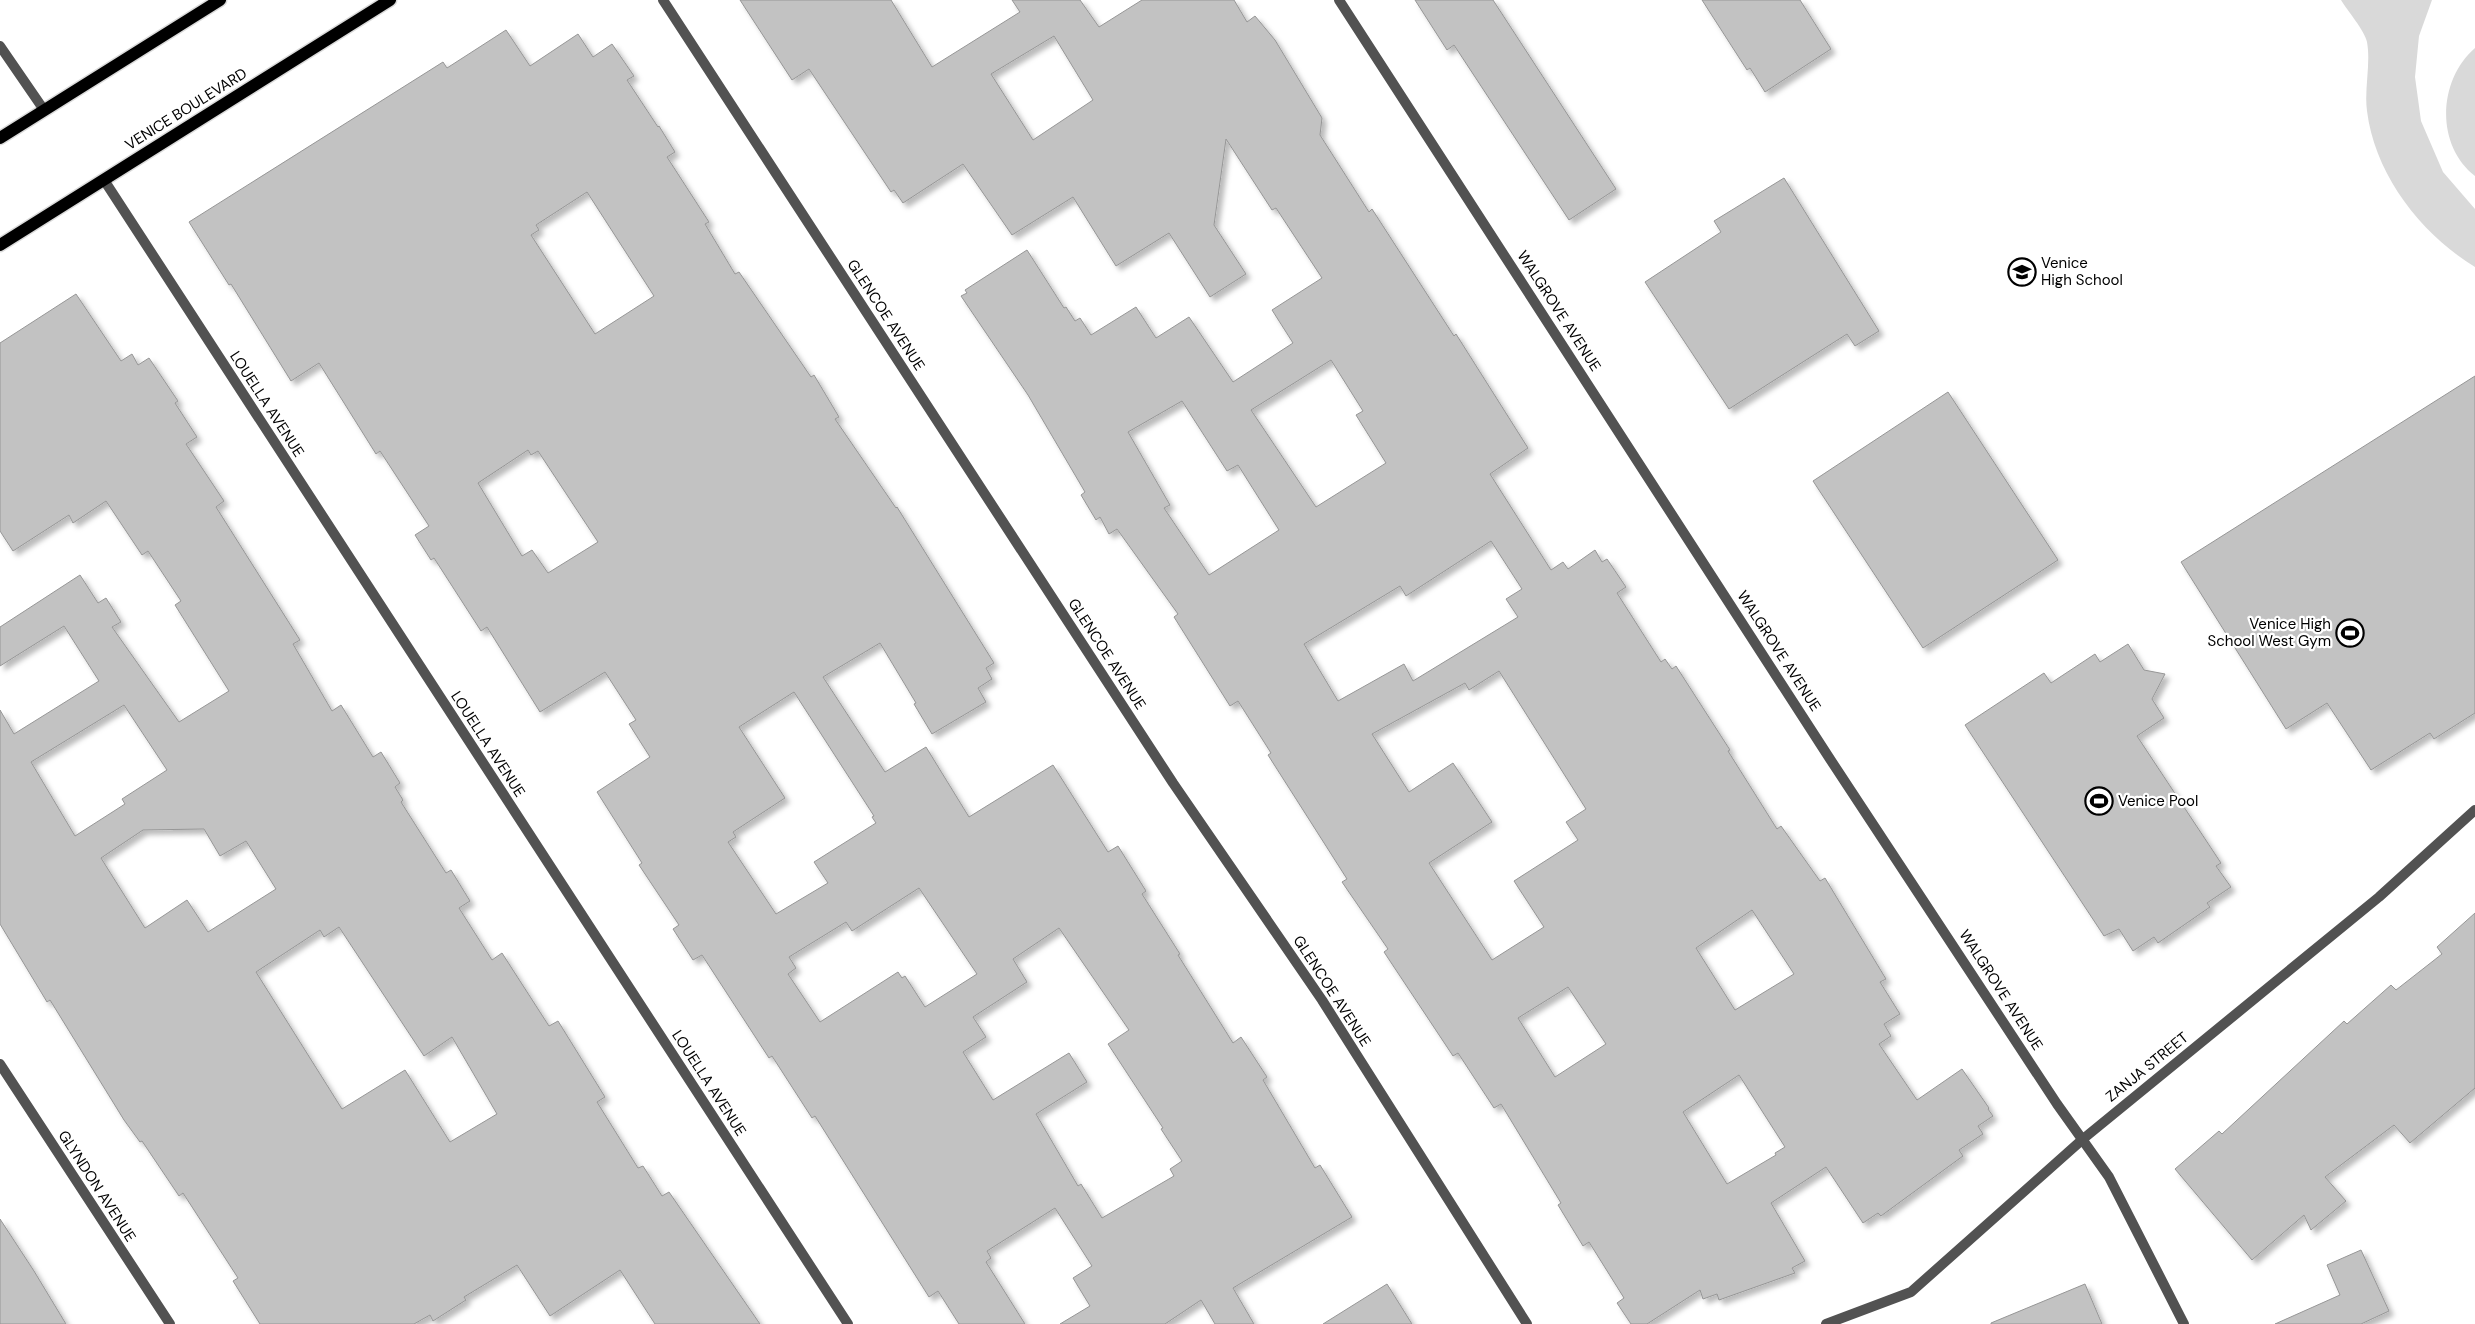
<svg xmlns="http://www.w3.org/2000/svg" width="2475" height="1324" font-family="'DM Sans',sans-serif">
<style>
.green{fill:#d9d9d9}
.building{fill:#c2c2c2;stroke:#969696;fill-rule:evenodd;filter:url(#shadow)}
.lines{fill:none;stroke-linecap:round;stroke-linejoin:round}
.primary-casing{stroke:#dbdbdb;stroke-width:15}
.minor{stroke:#525252;stroke-width:10}
.tertiary{stroke:#525252;stroke-width:10}
.primary{stroke:#000;stroke-width:12}
.labels{text-anchor:middle;dominant-baseline:central;stroke-width:4.5;stroke-linejoin:round;paint-order:stroke}
.street-label{font-size:15px;fill:#000;stroke:#fff}
.poi-label{font-size:15px;fill:#000;stroke:#fff;text-anchor:start}
</style>
<defs>
<filter id="shadow"><feDropShadow dx="4.5" dy="4.5" stdDeviation="2.5" flood-color="#0004"/></filter>
</defs>
<rect width="100%" height="100%" fill="#fff"/>
<!-- green -->
<path class="green" d="M2341,0H2432L2419,36L2415,77L2421,121L2443,172L2475,209V267C2421,234 2375,175 2367,111C2364,89 2371,64 2367,42C2365,31 2347,10 2341,0Z
M2475,48V176C2435,145 2438,80 2475,48Z"/>
<!-- building -->
<path class="building" d="M740,0H891L932,67L1020,12L1012,0H1080L1099,27L1142,0H1234L1247,22L1255,16L1275,40L1322,118L1320,135L1369,212L1372,209L1454,336L1456,334L1528,448L1490,474L1551,570L1563,562L1568,569L1595,550L1602,562L1607,559L1626,587L1617,593L1661,662L1665,659L1672,669L1676,666L1730,750L1728,751L1777,829L1781,826L1820,881L1825,878L1886,979L1880,982L1900,1014L1884,1024L1891,1036L1879,1044L1917,1100L1962,1069L1989,1108L1988,1109L1993,1116L1978,1126L1983,1134L1959,1150L1963,1156L1881,1216L1878,1213L1863,1223L1826,1167L1771,1203L1805,1261L1792,1268L1795,1273L1719,1300L1717,1294L1703,1299L1700,1290L1647,1324H1631L1617,1303L1624,1298L1589,1242L1583,1246L1558,1205L1561,1203L1501,1104L1494,1108L1458,1053L1453,1056L1384,952L1388,949L1342,882L1347,879L1268,755L1271,753L1238,701L1230,706L1174,617L1178,614L1117,529L1109,534L1100,517L1096,520L1081,495L1085,492L1028,395L961,296L967,293L965,290L1027,250L1064,308L1066,307L1075,321L1080,318L1091,335L1136,307L1156,338L1189,317L1233,382L1293,343L1272,310L1322,278L1276,208L1272,210L1226,139L1214,225L1246,274L1210,297L1169,233L1116,266L1073,197L1012,235L963,164L903,203L894,190L891,192L809,69L792,80ZM1054,36L1093,100L1033,140L991,74ZM1331,360L1363,411L1356,415L1386,463L1316,507L1251,410ZM1182,401L1227,471L1238,465L1279,530L1209,575L1164,508L1170,505L1128,432ZM1491,541L1522,589L1506,599L1518,617L1413,681L1404,664L1338,701L1304,644L1400,586L1406,596ZM1499,671L1586,809L1566,822L1578,840L1514,881L1544,927L1492,960L1429,863L1492,822L1453,763L1409,792L1372,734L1465,683L1469,690ZM1752,910L1794,974L1735,1010L1696,948ZM1568,987L1606,1044L1555,1077L1518,1018ZM1739,1075L1785,1147L1775,1153L1776,1155L1727,1184L1683,1112Z
M1415,0H1493L1616,189L1569,220L1454,45L1447,50Z
M1702,0H1800L1831,49L1765,92L1750,68L1747,70Z
M506,30L530,66L578,34L593,57L612,44L634,76L627,80L658,127L659,126L675,152L667,157L709,222L705,224L735,274L739,272L811,377L814,375L839,417L835,419L896,508L897,507L994,663L986,668L992,679L978,688L986,702L932,734L914,704L916,703L880,643L823,677L885,772L926,747L969,817L1053,765L1108,852L1118,846L1146,891L1142,894L1180,954L1178,955L1233,1043L1241,1037L1267,1077L1263,1080L1315,1168L1320,1165L1352,1217L1233,1288L1254,1324H1215L1201,1300L1165,1324H1060L1090,1306L1073,1278L1092,1266L1055,1208L987,1251L991,1258L986,1262L1025,1324H959L938,1291L929,1297L815,1116L812,1118L772,1056L769,1058L702,955L693,960L673,929L679,925L639,865L642,863L597,792L650,757L629,724L636,720L605,672L540,712L487,627L481,631L434,558L431,560L415,535L429,526L380,451L376,454L319,363L291,381L231,284L229,285L189,222L443,62L447,68ZM587,192L654,296L595,334L531,235L539,230L536,225ZM528,450L531,455L538,451L598,542L548,573L532,550L522,556L478,483ZM794,692L874,816L872,817L876,823L814,862L828,883L776,914L728,842L736,837L733,832L785,798L739,727ZM919,888L977,974L925,1007L905,976L902,978L898,972L820,1022L788,974L796,968L789,957L846,922L852,931ZM1059,928L1129,1030L1108,1044L1163,1128L1161,1129L1182,1161L1170,1169L1174,1176L1102,1218L1081,1184L1078,1186L1036,1114L1087,1082L1069,1053L993,1100L963,1052L986,1037L973,1017L1027,982L1013,959Z
M1784,178L1879,331L1855,346L1847,334L1729,409L1645,282L1721,232L1714,221Z
M76,294L121,361L132,354L138,365L149,358L178,401L175,403L197,437L186,444L224,501L216,507L300,640L293,644L332,711L341,705L373,757L381,752L400,783L395,787L403,800L401,802L446,873L451,870L470,901L459,908L492,960L502,953L549,1026L558,1021L605,1097L597,1102L638,1168L643,1166L662,1196L669,1192L760,1324H655L620,1270L550,1316L517,1265L464,1297L466,1300L433,1321L430,1315L414,1324H260L233,1281L238,1278L183,1193L179,1196L142,1141L140,1142L124,1120L50,1000L47,1002L0,924V710L14,734L99,681L64,626L0,666V627L80,575L98,603L106,598L121,622L112,627L179,722L229,691L175,605L181,601L148,551L142,555L106,501L73,523L69,515L13,551L0,531V343ZM124,705L167,770L122,799L125,804L75,836L31,762ZM204,829L220,856L246,841L276,889L208,932L187,900L145,928L101,858L143,830ZM339,927L424,1056L452,1037L497,1114L450,1142L405,1070L342,1109L256,972L320,930L324,937Z
M2475,376V713L2434,739L2430,733L2371,770L2327,703L2286,729L2181,562Z
M1948,392L2058,560L1923,648L1813,481Z
M2128,644L2144,670L2165,674L2152,699L2164,718L2137,736L2221,863L2216,866L2231,887L2207,903L2210,907L2158,943L2154,937L2133,951L2119,929L2104,936L1965,725L2044,673L2051,683L2095,654L2100,662Z
M2475,913V1088L2410,1143L2394,1125L2325,1177L2346,1201L2311,1230L2304,1215L2252,1260L2175,1169L2219,1131L2222,1134L2344,1021L2347,1024L2391,985L2396,990L2442,954L2437,947Z
M0,1219L34,1271L66,1324H0Z
M2361,1250L2389,1311L2361,1324H2275L2340,1295L2327,1265Z
M1387,1284L1412,1324H1323Z
M2085,1284L2102,1324H1991V1323Z"/>
<g class="lines">
<!-- primary casing -->
<g class="primary-casing">
<path id="primary" d="M0,138L220,0
M0,245L390,0"/>
</g>
<!-- minor -->
<path class="minor" d="M663,0L1173,783L1322,1000L1527,1324
M0,46L44,110
M104,180L848,1324
M0,1064L170,1324
M1826,1324L1911,1292L2083,1139"/>
<!-- tertiary -->
<path class="tertiary" d="M1339,0L1830,759L2057,1104L2109,1177L2184,1324
M2083,1139L2379,897L2475,810"/>
<!-- primary -->
<use href="#primary" class="primary"/>
</g>
<!-- icons -->
<defs>
<g id="school-ring" transform="scale(1.4375)"><circle r="9.5" fill="#fff" stroke="#000" stroke-width="1.5"/><path d="M0-5L7-2L0 1L-7-2ZM-4 1L0 2.5L4 1V4Q0 6-4 4Z" fill="#000"/></g>
<g id="stadium-ring" transform="scale(1.4375)"><circle r="9.5" fill="#fff" stroke="#000" stroke-width="1.5"/><path d="M0-5a6.5 5 0 1 0 0 10a6.5 5 0 1 0 0-10ZM-3.5-1.8h7v3.6h-7Z" fill="#000"/></g>
</defs>
<g fill-rule="evenodd">
<use href="#school-ring" x="2022" y="272"/>
<use href="#stadium-ring" x="2350" y="633"/>
<use href="#stadium-ring" x="2099" y="801"/>
</g>
<g class="labels">
<!-- street labels -->
<g class="street-label">
<text transform="translate(186 109) rotate(-32)">VENICE BOULEVARD</text>
<text transform="translate(1559 311) rotate(57)">WALGROVE AVENUE</text>
<text transform="translate(886 315) rotate(57)">GLENCOE AVENUE</text>
<text transform="translate(267 404) rotate(57)">LOUELLA AVENUE</text>
<text transform="translate(1779 651) rotate(57)">WALGROVE AVENUE</text>
<text transform="translate(1107 654) rotate(57)">GLENCOE AVENUE</text>
<text transform="translate(488 744) rotate(57)">LOUELLA AVENUE</text>
<text transform="translate(2001 990) rotate(57)">WALGROVE AVENUE</text>
<text transform="translate(1332 991) rotate(57)">GLENCOE AVENUE</text>
<text transform="translate(2147 1067) rotate(-39)">ZANJA STREET</text>
<text transform="translate(709 1083) rotate(57)">LOUELLA AVENUE</text>
<text transform="translate(97 1186) rotate(57)">GLYNDON AVENUE</text>
</g>
<!-- poi labels -->
<g class="poi-label">
<text x="2041" y="263">Venice<tspan x="2041" dy="17">High School</tspan></text>
<text x="2331" y="624" text-anchor="end">Venice High<tspan x="2331" dy="17">School West Gym</tspan></text>
<text x="2118" y="801">Venice Pool</text>
</g>
</g>
</svg>
